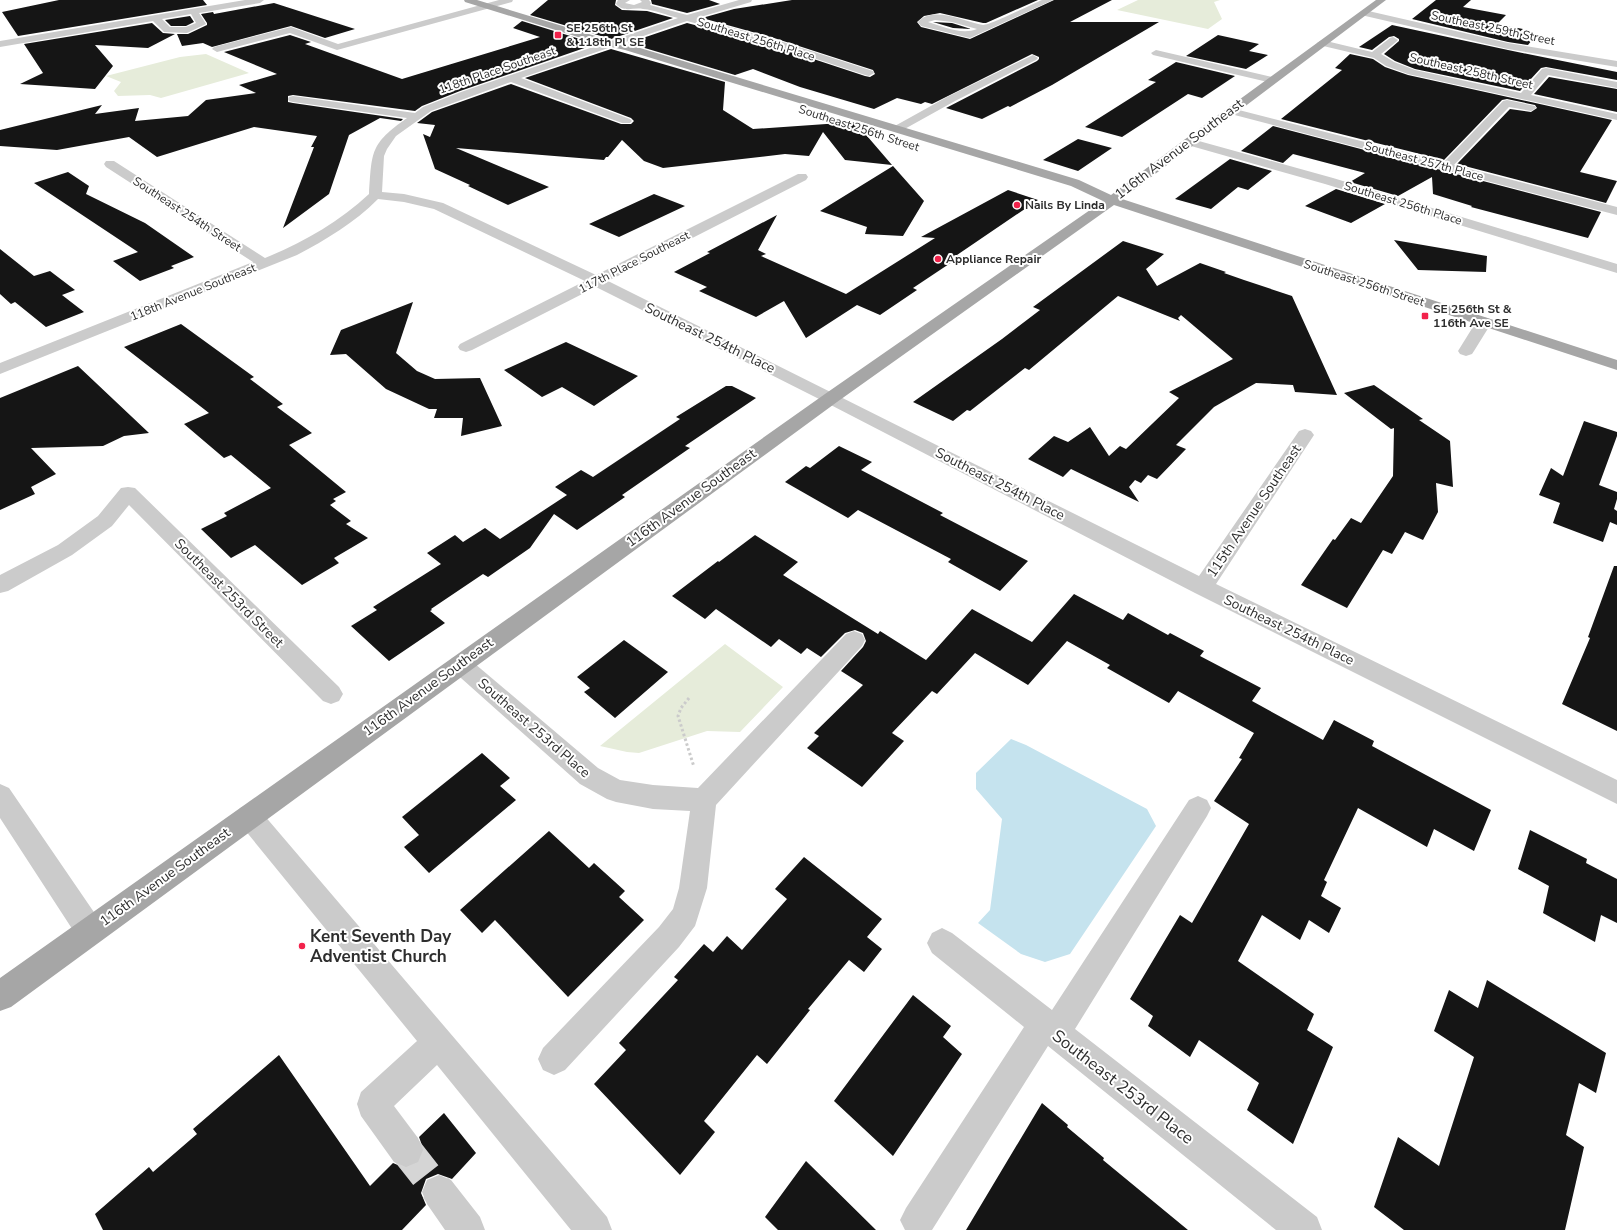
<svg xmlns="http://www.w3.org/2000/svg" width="1617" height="1230" font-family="'Nunito Sans',sans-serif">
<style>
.green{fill:#e6ecda}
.water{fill:#c5e3ee}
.building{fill:#151515}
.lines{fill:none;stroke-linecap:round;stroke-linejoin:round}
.minor-tunnel{stroke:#d5d5d5;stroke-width:32;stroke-dasharray:32 16;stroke-linecap:butt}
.path{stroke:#cbcbcb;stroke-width:3;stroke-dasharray:2.5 2.5;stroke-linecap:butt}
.minor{fill:#cbcbcb;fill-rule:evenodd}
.major{fill:#a6a6a6;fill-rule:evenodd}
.poi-dot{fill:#f2224b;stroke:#fff;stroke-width:1.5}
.labels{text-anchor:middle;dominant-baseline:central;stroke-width:4;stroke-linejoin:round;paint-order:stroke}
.far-poi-label{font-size:12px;font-weight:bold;fill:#2e2e2e;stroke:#fff;text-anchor:start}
.far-street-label{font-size:12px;fill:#2e2e2e;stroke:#fff}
.street-label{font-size:14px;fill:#2e2e2e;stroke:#fff}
.near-poi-label{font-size:17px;font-weight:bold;fill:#2e2e2e;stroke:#fff;text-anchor:start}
.near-street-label{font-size:17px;fill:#2e2e2e;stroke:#fff}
</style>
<rect width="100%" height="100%" fill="#fff"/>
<!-- green -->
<path class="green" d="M1138,0H1220L1214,2L1222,19L1208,29L1117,10Z
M206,54L249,73L161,98L150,95L118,96L114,91L121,82L106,76L180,57Z
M725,644L783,687L740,732L707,731L639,753L627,752L600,746Z"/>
<!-- water -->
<path class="water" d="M1011,739L1026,745L1147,809L1156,826L1070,954L1045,962L1021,954L978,923L990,910L1002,819L976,789V773Z"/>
<!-- building -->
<path class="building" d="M59,0H203L207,5L18,36L2,12Z
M548,0H616L615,5L622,10L647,11L673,18L611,39L530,15Z
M651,0H709L720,4L687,13L652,4Z
M792,0H1038L986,23H983L940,13L924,16L917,22L921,27L970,39L1054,0H1112L1070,22H1159L1052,85L1010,107L1008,106L982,119L946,108L1037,61L1039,59V57L1032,54L932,104L925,102L921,104L897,98L874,109L800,87L753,69L735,75L628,43L687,23L768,44L865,76L870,77L875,74L873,70L774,38L702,18L734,9Z
M1436,0H1471L1463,7L1506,15L1497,24L1523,29L1518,33L1528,35L1524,39L1532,40L1528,45L1508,42L1412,19Z
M274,3L355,29L325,38L291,26L212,47L203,43L182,46L177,34H188L207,25V23L201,14L213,12L214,14Z
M190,16L194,22L186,26H171L165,20Z
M522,21L596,44L460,91L422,106L415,111L293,95L288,96V102L293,103L403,119L401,121L380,118L349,135L329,194L283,228L314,147H311L317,136L254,127L157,157L129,137L57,150L0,146V130L102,105L95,114L139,108L135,121L188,116L206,100L256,93L239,85L277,74L224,52L290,35L311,42L305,44L402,79L540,37L513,28Z
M933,22L952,23L971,29L953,28Z
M152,23L163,33L175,34L148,48L95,45L113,66L95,89L20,84L43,73L24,44Z
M1392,25L1508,50L1617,72V80L1546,67L1541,68L1520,91L1415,69L1395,61L1384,54L1399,41V39L1394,36L1389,37L1372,50L1359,47Z
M1218,35L1259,44L1249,51L1268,55L1246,69L1186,56Z
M611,49L725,82L723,110L753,129L855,122L892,165L845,160L823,132L809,156L785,154L663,168L644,161L622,140L608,157H606L604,160L456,148L549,187L508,205L468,186L470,185L435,169L423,134L430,137L435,125L417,123L432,112L511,84L621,124H631L634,121L631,118L525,78Z
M1350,54L1373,59L1385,67L1408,75L1612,120L1580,172L1617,181L1606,203L1457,164L1510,109L1531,112L1537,108L1535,105L1507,99L1502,100L1444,160L1281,119L1342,70L1335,68Z
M1176,62L1235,76L1202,98L1188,94L1122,137L1085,127L1156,82L1148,80Z
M1549,77L1617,89V112L1534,94Z
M1273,126L1601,212L1588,238L1471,207L1472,206L1433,194L1432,177L1398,196L1350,182L1365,173L1293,154L1283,163L1241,151Z
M1078,139L1112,148L1078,171L1043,160Z
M1230,159L1272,171L1248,190L1238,187L1211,209L1175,199Z
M893,166L924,201L903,236L865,234L867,227L820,211Z
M68,172L89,186L86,194L145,223L194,257L171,266L174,268L140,281L113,261L138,252L34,183Z
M1336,189L1385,204L1351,223L1305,206Z
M1008,190L1038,200L957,255L961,256L913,288L917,290L880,315L857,305L806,338L784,301L756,317L699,291L707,287L674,272L710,253L707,252L777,215L758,250L766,254L761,256L846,294L935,238L921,237Z
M654,194L685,206L619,237L589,224Z
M1394,240L1487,256L1486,272L1418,270Z
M1123,241L1164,254L1146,269L1157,286L1200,263L1226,272L1224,273L1244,280L1292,296L1337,395L1295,392L1293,385L1256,383L1214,407L1176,445L1186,449L1157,479L1148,475L1141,483L1135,480L1129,487L1139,502L1071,469L1063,477L1028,459L1054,436L1068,442L1090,427L1109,456L1120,446L1126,449L1179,398L1169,392L1233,359L1181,315L1178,318L1180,321L1118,296L1029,370L1025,368L970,411L967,410L953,421L913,402L1002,339L1040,310L1033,307Z
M0,249L34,276L50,271L75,290L62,295L84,312L46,327L15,302L11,304L0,294Z
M413,302L396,353L417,371L435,379L480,378L502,426L461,436L463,418H434L437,409H429L386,389L346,354L330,355L341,330Z
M181,324L254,377L250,379L283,404L277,407L312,433L289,445L346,492L333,499L336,501L330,505L351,521L346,524L368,538L334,558L339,563L302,585L255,545L231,558L201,529L227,516L224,513L271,488L231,455L224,458L184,424L209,413L124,347Z
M566,342L638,376L594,406L562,387L542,397L504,370Z
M78,366L149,433L124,436L103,446L31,448L56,474L31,487L35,494L0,510V398Z
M1374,385L1423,419L1419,420L1450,441L1453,487L1436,483L1438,512L1423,540L1405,532L1392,554L1383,550L1347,608L1301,585L1333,539L1335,540L1351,518L1361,523L1393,476L1394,428L1391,429L1344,393Z
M726,386H732L756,398L685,446L690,448L622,495L625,497L577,530L554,514L530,548L488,577L483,574L431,609L432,610L430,611L445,623L389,661L351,626L377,610L373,607L441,564L427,553L455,535L463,542L485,528L500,539L567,495L555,487L581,470L593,477L680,419L676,417Z
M1584,421L1617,432V436L1599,485L1617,492V499L1614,509L1617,511V525L1610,522L1603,542L1553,523L1560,503L1539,495L1551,468L1563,476Z
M839,446L872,462L861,470L943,513L940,515L1028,561L1000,591L948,562L951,559L858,510L848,518L785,482L806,466L810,468Z
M755,535L798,562L783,575L878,634L880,631L926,660L972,609L1032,642L1074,594L1123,620L1128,613L1168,635L1170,633L1204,651L1200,656L1261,688L1252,701L1323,740L1334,720L1374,741L1372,746L1491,810L1474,851L1434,829L1427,847L1358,808L1324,880L1327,882L1321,896L1341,908L1329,933L1309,920L1300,940L1262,915L1238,961L1314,1014L1307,1030L1333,1047L1293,1144L1247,1110L1259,1083L1199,1040L1190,1057L1148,1026L1153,1016L1130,999L1180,915L1192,923L1249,824L1214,801L1242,759L1239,758L1254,733L1178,691L1169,703L1107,668L1110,665L1067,641L1028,685L975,653L937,694L932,691L892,733L904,741L862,787L807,748L819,736L814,733L863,685L841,671L863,647L866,641L863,633L855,630L845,633L821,657L807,648L801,654L779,639L771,647L716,609L705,619L672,596L718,561L719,562Z
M1614,566H1617V731L1562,704L1590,638L1588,637Z
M624,640L668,672L615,718L584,692L590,688L577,677Z
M482,753L510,778L500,786L516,800L429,873L404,847L419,835L402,817Z
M1530,830L1587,859L1586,863L1617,879V923L1601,915L1595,942L1543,913L1549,886L1518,869Z
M549,831L589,868L594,863L625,891L619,897L644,920L568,997L495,920L482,933L460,910Z
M804,857L882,919L867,937L882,949L864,972L849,960L808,1009L810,1010L767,1064L757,1055L704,1121L715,1132L680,1175L594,1084L626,1050L619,1043L678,980L674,977L704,944L713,952L727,936L742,950L787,899L775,889Z
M1487,980L1606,1053L1596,1093L1579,1083L1566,1135L1584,1147L1565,1230H1404L1374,1207L1398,1137L1439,1166L1474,1057L1434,1031L1449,990L1478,1008Z
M913,995L951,1026L943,1037L962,1054L893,1156L834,1101Z
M279,1055L370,1186L393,1163L405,1168L419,1163L424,1151L419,1137L444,1113L476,1153L452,1179L438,1174L426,1179L421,1193L426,1205L402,1230H103L95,1214L149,1167L153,1172L197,1134L193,1129Z
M1042,1103L1068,1125L1067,1127L1104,1158L1103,1160L1188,1230H966Z
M806,1161L876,1230H778L765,1217Z"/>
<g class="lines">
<!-- minor-tunnel -->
<path class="minor-tunnel" d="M406,1150L439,1192"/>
<!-- path -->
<path class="path" d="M689,698L681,708L678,716L694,767"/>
<!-- minor -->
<path class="minor" d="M245,0H264L260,3L199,13L206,24L187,33L164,32L153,21L0,47V41ZM191,14L196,23L186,27H170L162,19Z
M499,0H513L512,2L337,50L290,33L217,52L212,49L214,47L291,27L338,44Z
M618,0H630L625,3L634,5L642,2L640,0H649L651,3L650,5L687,15L739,0H752L751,2L697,18L774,39L873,71L874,73L869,76L865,75L768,43L687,21L521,78L630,119L632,121L630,123H622L511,82L431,111L396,136L387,149L384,156L382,192L404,194L443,203L596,275L798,174H806L808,177L806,180L608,281L1199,576L1299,431L1305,429L1311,431L1314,435L1216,584L1617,780V804L1195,593L825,402L596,287L472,350L466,352L460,350L458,347L460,344L585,281L434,209L404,202L378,199C354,223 327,239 297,255L0,374V363L253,262L106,167L104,164L106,161H114L265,258C304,242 339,222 369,194C372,151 370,144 407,118L293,102L289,101L288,99L289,97L293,96L415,113L423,107L461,92L678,18C666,15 655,10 643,9C633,7 624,13 616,4Z
M1042,0H1053L970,38L921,26L918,22C932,5 965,22 983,25C989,26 1032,4 1042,0ZM935,20L952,22L977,29C962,35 944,27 928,22Z
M1364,10L1508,43L1617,61V67L1508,49L1361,15L1360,13Z
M1393,37L1398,40L1396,42L1381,54L1394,62L1415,70L1521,93L1542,69L1546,68L1617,82V88L1548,75L1531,95L1617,114V120L1408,74L1386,66L1374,58L1319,45L1317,43L1322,40L1372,52L1390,38Z
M1156,50L1272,77L1277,80L1272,83L1153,55L1151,53Z
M1033,55L1038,58L1036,60L955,101L901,131H893L891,129L893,127L947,97Z
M1507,100L1535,106L1536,108L1531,111L1509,107L1454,165L1617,207V215L1227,113L1225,111L1231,108L1444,162L1503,101Z
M1188,138L1333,178L1617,264V273L1325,184L1184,144L1182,142L1184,140Z
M1484,317L1490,319L1492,322L1474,351L1472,354L1466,356L1460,354L1458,351L1476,322L1478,319Z
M128,487L135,488L339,687L343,694L339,701L331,704L323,701L129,505L112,526L72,555L8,591L0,593V575L58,545L98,516L121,488Z
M854,631L862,634L865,640L862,646L716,805L707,888L695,926L679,947L565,1070L554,1075L543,1070L538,1059L543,1048L659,927L673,909L679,888L690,811L653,809L616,802L607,799L580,784L452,670L448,664L452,658L460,655L468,658L598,768L620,780L653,785L698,788L846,634Z
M0,784L9,788L100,921L104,931L100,941L90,945L80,941L0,818Z
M1198,796L1207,800L1211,808L1207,816L1075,1029L1317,1217L1322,1230H1276L1048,1046L932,1230H905L900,1220L906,1208L1024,1027L932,953L927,943L932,933L942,928L952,933L1052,1010L1189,800Z
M249,804L258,808L607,1217L612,1230H571L437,1065L394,1106L418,1138L423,1150L418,1162L406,1167L394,1162L361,1116L357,1104L361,1092L417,1041L240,824L236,816L240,808Z
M439,1175L451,1180L480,1217L485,1230H445L427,1204L422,1192L427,1180Z"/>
<!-- major -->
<path class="major" d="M464,0H477L612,41L630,45L1079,180L1111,195L1184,140L1376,0H1386L1122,199L1617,360V370L1114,205L837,402L11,1007L0,1011V978L825,394L1103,201L1071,186L625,50L607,46L465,2Z"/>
</g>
<!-- markers -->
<g class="poi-dot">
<rect x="554" y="31" width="8" height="8" rx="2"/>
<circle cx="1017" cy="205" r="4"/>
<circle cx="938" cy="259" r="4"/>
<rect x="1421" y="312" width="8" height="8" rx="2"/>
<circle cx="302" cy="946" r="4"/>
</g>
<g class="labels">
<!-- far-poi labels -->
<g class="far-poi-label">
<text x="566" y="28">SE 256th St<tspan x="566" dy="14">&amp; 118th Pl SE</tspan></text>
<text x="1025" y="205">Nails By Linda</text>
<text x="946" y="259">Appliance Repair</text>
<text x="1433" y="309">SE 256th St &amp;<tspan x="1433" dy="14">116th Ave SE</tspan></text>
</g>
<!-- far-street labels -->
<g class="far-street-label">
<text transform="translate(1493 28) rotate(12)">Southeast 259th Street</text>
<text transform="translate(756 39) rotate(17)">Southeast 256th Place</text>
<text transform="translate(497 70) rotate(-19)">118th Place Southeast</text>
<text transform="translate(1471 71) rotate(13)">Southeast 258th Street</text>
<text transform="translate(859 128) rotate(18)">Southeast 256th Street</text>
<text transform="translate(1424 161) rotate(15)">Southeast 257th Place</text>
<text transform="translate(1403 203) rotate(17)">Southeast 256th Place</text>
<text transform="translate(187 214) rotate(33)">Southeast 254th Street</text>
<text transform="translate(634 262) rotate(-27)">117th Place Southeast</text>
<text transform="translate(1364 283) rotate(18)">Southeast 256th Street</text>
<text transform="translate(193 292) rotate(-22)">118th Avenue Southeast</text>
</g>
<!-- street labels -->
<g class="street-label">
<text transform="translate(1179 149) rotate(-37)">116th Avenue Southeast</text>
<text transform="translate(710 338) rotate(26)">Southeast 254th Place</text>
<text transform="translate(1000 484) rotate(27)">Southeast 254th Place</text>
<text transform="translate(691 498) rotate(-36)">116th Avenue Southeast</text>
<text transform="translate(1254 511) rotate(-56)">115th Avenue Southeast</text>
<text transform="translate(229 593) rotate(45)">Southeast 253rd Street</text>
<text transform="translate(1289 630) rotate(26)">Southeast 254th Place</text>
<text transform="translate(428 687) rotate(-36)">116th Avenue Southeast</text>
<text transform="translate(534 728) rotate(41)">Southeast 253rd Place</text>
<text transform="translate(165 877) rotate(-36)">116th Avenue Southeast</text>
</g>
<!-- near-poi labels -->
<g class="near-poi-label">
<text x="310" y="936">Kent Seventh Day<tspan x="310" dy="20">Adventist Church</tspan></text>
</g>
<!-- near-street labels -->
<g class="near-street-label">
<text transform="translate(1123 1087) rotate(38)">Southeast 253rd Place</text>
</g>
</g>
</svg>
